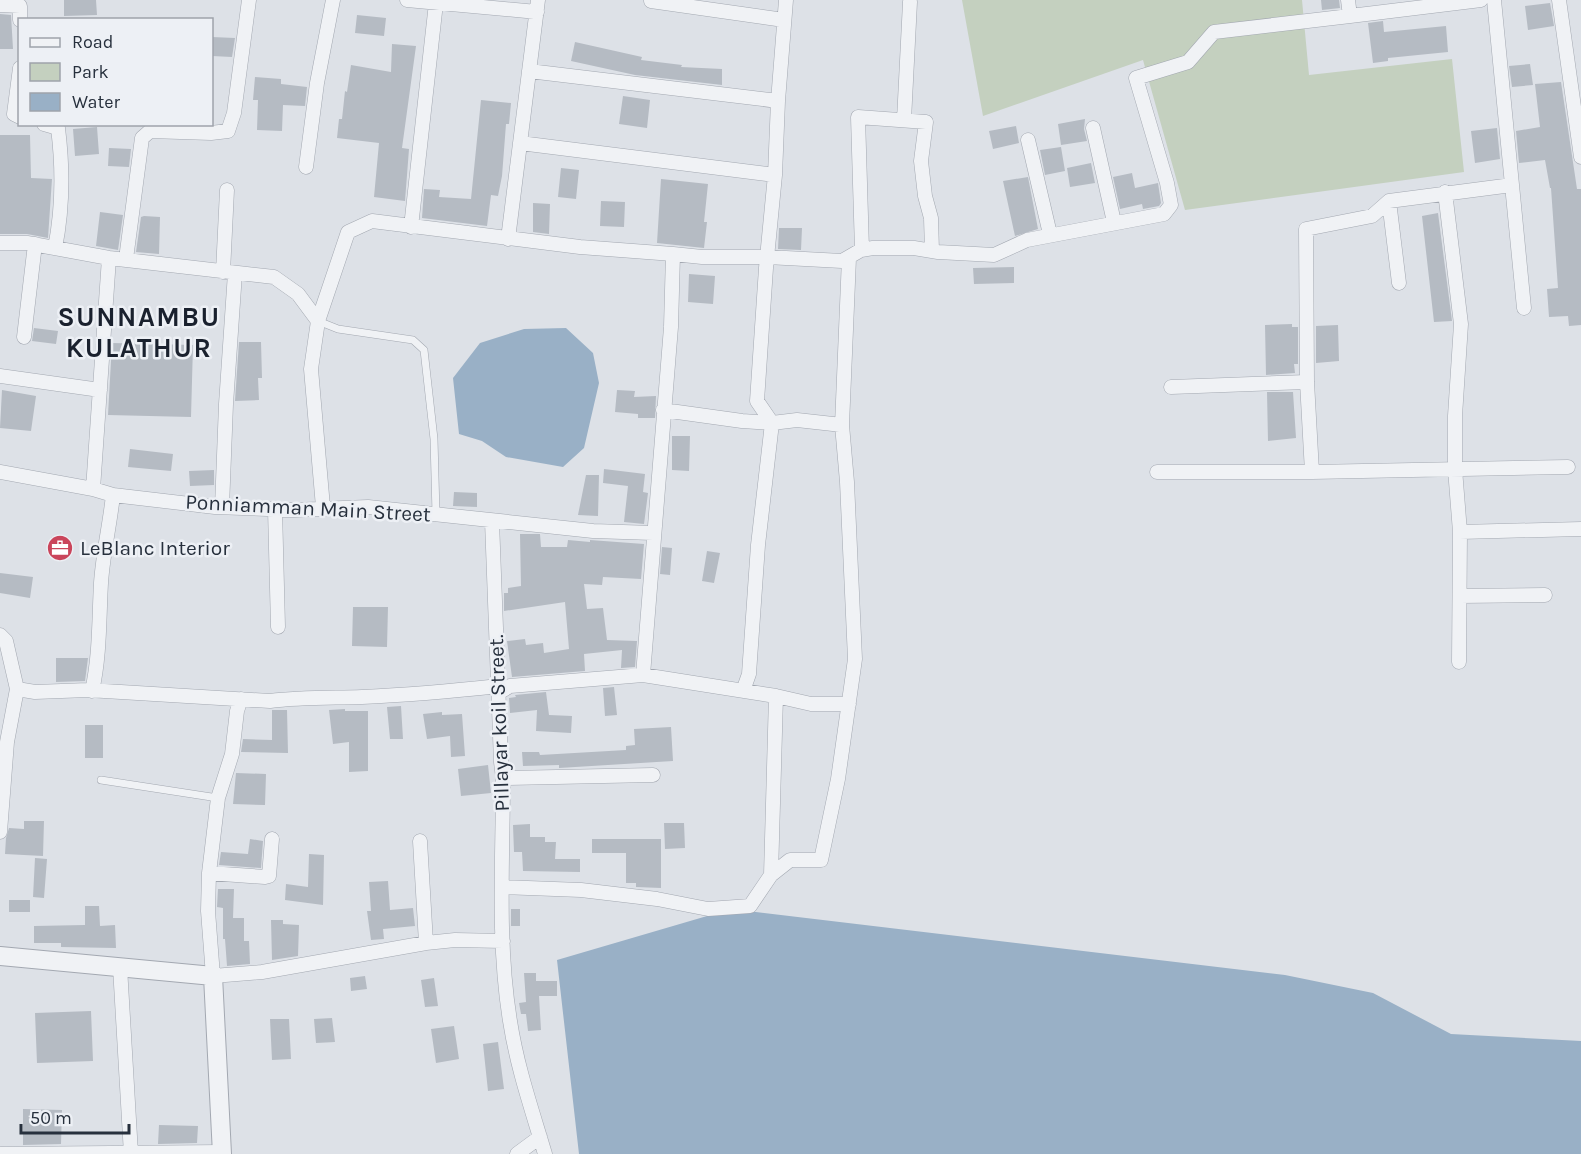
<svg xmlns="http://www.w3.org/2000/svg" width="1581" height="1154" font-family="Karla,sans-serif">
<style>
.green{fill:#c4d0bf}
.water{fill:#99b0c6}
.building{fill:#b5bbc3}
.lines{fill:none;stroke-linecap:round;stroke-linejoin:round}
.service-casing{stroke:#a3a8b1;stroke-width:8}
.minor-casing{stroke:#a3a8b1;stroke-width:15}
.tertiary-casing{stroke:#a3a8b1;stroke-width:20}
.service{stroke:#f0f2f5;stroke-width:7}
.minor{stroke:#f0f2f5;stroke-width:14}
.tertiary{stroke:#f0f2f5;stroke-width:18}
.labels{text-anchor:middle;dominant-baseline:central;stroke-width:5;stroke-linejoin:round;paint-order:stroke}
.street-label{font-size:21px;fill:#27303d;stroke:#edf0f5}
.poi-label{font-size:21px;fill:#27303d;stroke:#edf0f5;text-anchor:start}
.district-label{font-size:27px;font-weight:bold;letter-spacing:1.5px;fill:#1a212e;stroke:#edf0f5}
</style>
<rect width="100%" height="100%" fill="#dde1e7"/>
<!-- green -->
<path class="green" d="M962,0H1302L1309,75L1452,59L1464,172L1185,210L1143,60L983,116Z"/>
<!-- water -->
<path class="water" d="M566,328L593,353L599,383L584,448L563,467L506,457L482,441L459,434L453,378L480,343L524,329Z
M731,909L1285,975L1373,993L1451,1034L1581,1041V1154H579L557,960Z"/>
<!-- building -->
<path class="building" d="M64,0H96L97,15L64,16Z
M1321,0H1339L1340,8L1322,10Z
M1550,3L1554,26L1528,30L1525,6Z
M0,14L11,15L13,49H0Z
M357,15L386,18L384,36L355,33Z
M1383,21L1384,32L1446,26L1448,52L1388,58V61L1373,63L1368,23Z
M212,37L235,38L232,57L212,56Z
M575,42L642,57L641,60L682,65L681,67L722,69V85L635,75L571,61Z
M392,44L416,46L402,148L409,149L405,201L374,197L379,143L337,138L339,119H342L345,91L347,92L351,65L391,72Z
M1530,64L1533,85L1512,87L1509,66Z
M255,77L281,79V84L307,87L305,106L283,105L282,131L257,130L258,100H253Z
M1561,82L1577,189H1581V325L1569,326L1568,316L1549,317L1547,289L1558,288L1551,188H1550L1545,160L1519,163L1516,131L1540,127L1535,84Z
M623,96L650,100L647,128L619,124Z
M481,100L511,103L509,124H506L502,176L498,196L491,195L487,226L422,218L424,189L440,190L439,197L471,199Z
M1085,119L1084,129L1087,141L1061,145L1058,124Z
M1016,126L1019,143L993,149L989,131Z
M97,127L99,154L75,156L73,129Z
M1497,128L1500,159L1475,163L1471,131Z
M0,135H30L31,178L52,179L48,238L27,234H0Z
M1061,147L1065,171L1045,175L1040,150Z
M109,148L131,149L129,167L108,166Z
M1091,163L1095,183L1070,187L1067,168Z
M561,168L579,170L576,199L558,197Z
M1132,173L1135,188L1158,183L1161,203L1159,206L1143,209L1142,204L1120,209L1113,177Z
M1028,177L1038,229L1015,236L1003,181Z
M661,179L708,184L704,222H707L704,248L657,243Z
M601,201L625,202L624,227L600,226Z
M533,203L550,204L549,234L533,232Z
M100,212L123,215L118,250L96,246Z
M1438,213L1452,321L1434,322L1422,216Z
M144,216L160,217L159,254L136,252L141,217Z
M779,228H802L801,250L778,249Z
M1014,267V283L974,284L973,268Z
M689,274L715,276L713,304L688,302Z
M1292,324V327H1298V364H1294L1295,373L1266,375L1265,325Z
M1338,325L1339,361L1316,363V326Z
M34,328L58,331L56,344L32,341Z
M239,342H261L262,378H258L259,400L235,401Z
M112,343L193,345L191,417L108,415Z
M2,390L36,396L31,431L0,428Z
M617,390L635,391L634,397L656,396L655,418H638V414L615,412Z
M1267,392H1293L1296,438L1268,441Z
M672,436H690L689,471L672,470Z
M130,449L173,454L171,471L128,467Z
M604,469L645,474L643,492L648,493L644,524L624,522L628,486L603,483Z
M214,470V485L190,486L189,471Z
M586,475H599L598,516L578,515Z
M454,492L477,493V507L453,506Z
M520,534H540L541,547H567L568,540L590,542V540L644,544L641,579L603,577L602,585L584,584L587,609L603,608L607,640L637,641L635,667L621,668L622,650L584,654L585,671L512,677L507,641L525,639L526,645L543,643L544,653L569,649L565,602L504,611V593H508V588L521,586Z
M662,547L672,548L670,575L660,574Z
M707,551L720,553L714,583L702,581Z
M0,573L33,577L30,598L0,593Z
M353,607H388L387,647L352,646Z
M56,658H88L85,681L56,682Z
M614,687L617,715L605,716L603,688Z
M546,692L549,715L572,716L571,733L536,731L537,710L510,713L509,698L516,697L515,695Z
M401,706L403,739H390L387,707Z
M345,709V711H368V771L349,772V742L333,744L329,710Z
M272,710H287L288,753L241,752L243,739L272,740Z
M442,712V715L462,714L465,756L451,757L450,736L427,739L423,714Z
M85,725H103V758H85Z
M671,727L673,761L559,768V765L523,766L522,752H539L540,755L626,750V746L635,745L634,729Z
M488,765L491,793L461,796L458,769Z
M236,773L266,774L265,805L233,804Z
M24,821H44L43,856L5,854L6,838L9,828L24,829Z
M664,823H684L685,848L665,849Z
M530,824V837H545V842H556L555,859H580V872L523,871L522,852H514L513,825Z
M250,839L263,841L261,868L219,865L221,852L248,854Z
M592,839H661V888L636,887V883H626V853H592Z
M309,854L324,855L323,905L285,900L286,884L308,887Z
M35,858L47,859L44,898L33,897Z
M388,881L390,910L413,908L415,926L383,929L384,939L371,940L367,911H371L369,882Z
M218,889H234L233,918H244V941H249L250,964L227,966L225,939H223V908L217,907Z
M9,900H30V912H9Z
M85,906H99L100,926L115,925L116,948L61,947V943H34V926L85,925Z
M511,909H520V926H511Z
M271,920H283V924L299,925L298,956L272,960Z
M524,973H536V981H557V996H539L541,1030L528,1031L526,1014H521L519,1003L526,1002Z
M365,976L367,989L351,991L350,978Z
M434,978L438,1006L425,1007L421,980Z
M91,1011L93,1061L37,1063L35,1013Z
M332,1018L335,1042L316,1043L314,1019Z
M270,1019H289L291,1059L272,1060Z
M454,1026L459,1059L436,1063L431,1029Z
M498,1042L504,1089L488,1091L483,1044Z
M23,1109L62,1110L61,1144L23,1145Z
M159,1125L198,1126L197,1143L158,1144Z"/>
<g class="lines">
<!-- service casing -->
<g class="service-casing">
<path id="service" d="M318,321L338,329L413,340L424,350L434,439L436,514
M101,780L218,798"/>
</g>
<!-- minor casing -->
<g class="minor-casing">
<path id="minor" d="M407,0L537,12
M1348,0L1350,16L1481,0
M1494,0L1524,308
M1559,0L1581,157
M651,1L784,20
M0,5L20,6V20
M20,68L14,114L20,117
M529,71L778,101
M904,120L910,2
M44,124L58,128C63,168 63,208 55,248
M1093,128L1114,222
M1028,140L1050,234
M520,143L775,175
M306,167L317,83L333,0
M1445,192L1461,324L1455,416V469L1460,532L1459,662
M1389,201L1399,283
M411,227L436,3
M508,239L538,0
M0,243H27L109,258L274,277L298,294L318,321
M862,250L858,117L926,122L921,161L925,196L931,218L932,251
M126,259L142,138L150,131L211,133L228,131L234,113L249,0
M223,272L227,190
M24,337L35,244
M0,376L100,390
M1171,387L1307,382
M663,410L742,421L772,423L797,420L842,425L849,258
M0,472L93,489L113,495L215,507L294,510L368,507L593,531L653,533
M1157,472H1312L1568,467
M1312,472L1307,382L1306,229L1372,216L1389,201L1512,185
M93,489L109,258
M222,507L226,404L235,273
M323,507L311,369L318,321L348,232L372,221L580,247L673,254
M275,509L278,627
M492,521L501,762L503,778C503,859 497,941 510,1021C517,1067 532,1110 545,1154
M1460,532L1581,529
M1460,596L1545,595
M0,635L6,641L17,689L35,692L88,690L270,701C301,697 331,698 362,697C408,695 453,691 499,686
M643,675L671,327L673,254L702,257H767L842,261L861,250L873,248H914L938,252L994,255L1027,240L1164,214L1171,205L1167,183L1136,78L1188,62L1214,32L1350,16
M92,691C100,656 99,618 101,583C103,553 110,524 113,495
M743,691L749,674L758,545L772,423L757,401L766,268L775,175L778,101L786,0
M500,692L510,686L643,675L776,696
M241,699L237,711L232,754L218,798L209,873L208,911L213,976L262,972L426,943L455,940L503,941
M503,778L653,775
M0,832L7,742L17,689
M420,841L426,943
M209,873L265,877L269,876L272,839
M771,875L790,860H821L838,779L855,659L847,482L842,425
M503,887L581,890L657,899L708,909L750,906L771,875L776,696L811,704H849
M120,967L131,1154
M0,1154L222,1152
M517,1154L540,1137"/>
</g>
<!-- tertiary casing -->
<g class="tertiary-casing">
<path id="tertiary" d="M0,956L213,976L222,1154"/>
</g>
<!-- service -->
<use href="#service" class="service"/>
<!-- minor -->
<use href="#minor" class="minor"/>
<!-- tertiary -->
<use href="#tertiary" class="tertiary"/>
</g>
<!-- icons -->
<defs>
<g id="office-disc" transform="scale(1.35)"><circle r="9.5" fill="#ca455b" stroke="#edf0f5"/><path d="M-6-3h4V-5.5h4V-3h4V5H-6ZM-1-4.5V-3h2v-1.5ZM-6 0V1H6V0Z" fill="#fff"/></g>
</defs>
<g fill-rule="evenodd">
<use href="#office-disc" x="60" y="548"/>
</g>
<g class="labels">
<!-- street labels -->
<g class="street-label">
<text transform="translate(308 508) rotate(3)">Ponniamman Main Street</text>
<text transform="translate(499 723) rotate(-92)">Pillayar koil Street.</text>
</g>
<!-- poi labels -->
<g class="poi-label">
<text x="80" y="548">LeBlanc Interior</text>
</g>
<!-- district labels -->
<g class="district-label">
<text x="139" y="317">SUNNAMBU<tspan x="139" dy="31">KULATHUR</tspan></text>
</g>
</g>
<!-- legend -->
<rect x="18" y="18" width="195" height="108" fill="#edf0f5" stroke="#9ea3ab" stroke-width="1.5"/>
<rect x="30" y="38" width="30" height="9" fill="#f0f2f5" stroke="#9ea3ab" stroke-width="1.5"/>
<text x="72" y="48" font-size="18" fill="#27303d">Road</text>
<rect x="30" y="63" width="30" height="18" fill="#c4d0bf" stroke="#9ea3ab" stroke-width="1.5"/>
<text x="72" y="78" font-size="18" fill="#27303d">Park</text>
<rect x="30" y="93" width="30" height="18" fill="#99b0c6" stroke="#9ea3ab" stroke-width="1.5"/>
<text x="72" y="108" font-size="18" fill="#27303d">Water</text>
<!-- scale -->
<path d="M21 1124v9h108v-9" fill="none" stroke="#27303d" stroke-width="3"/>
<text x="30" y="1124" font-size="18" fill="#27303d" stroke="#edf0f5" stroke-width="4.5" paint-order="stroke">50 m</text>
</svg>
